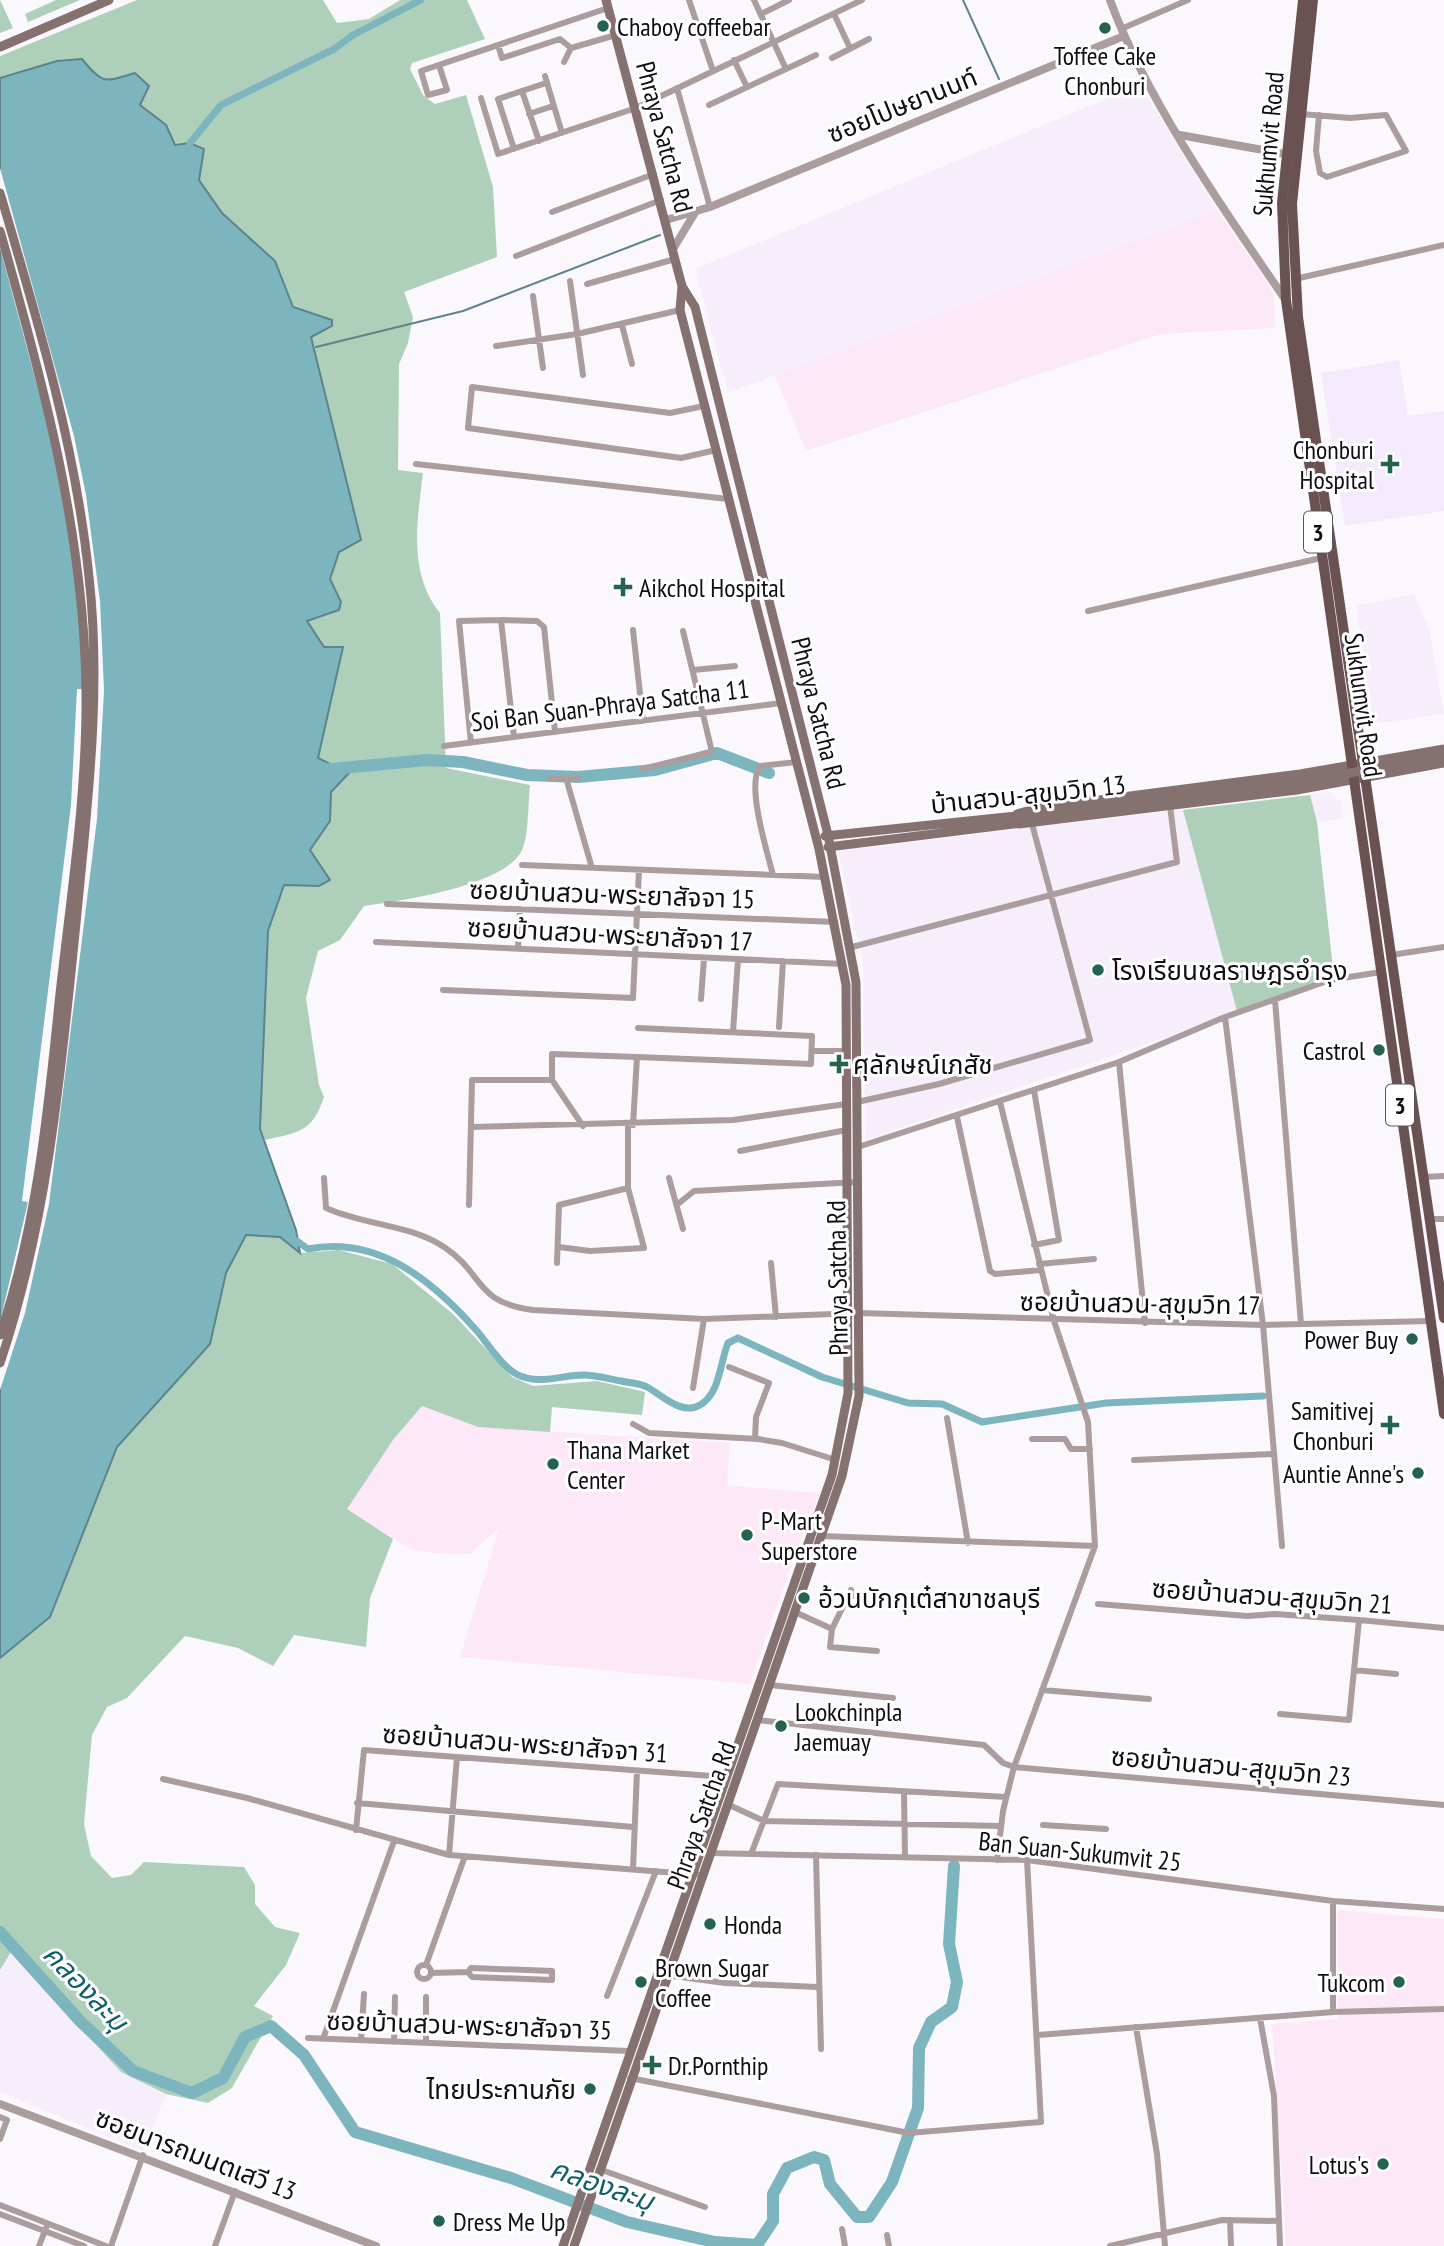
<svg xmlns="http://www.w3.org/2000/svg" width="1444" height="2246" font-family="'PT Sans Narrow','Noto Sans Thai',sans-serif">
<style>
.commercial{fill:#fde8f7}
.built{fill:#f6eefb}
.medical{fill:#f3ebfc}
.green{fill:#aed0ba}
.water{fill:#7db5bf;stroke:#5d838c;stroke-width:2}
.pier{fill:#fbf8fd}
.lines{fill:none;stroke-linecap:round;stroke-linejoin:round}
.stream{stroke:#5d838c;stroke-width:2}
.canal{stroke:#7db5bf;stroke-width:7}
.river{stroke:#7db5bf;stroke-width:12}
.minor{stroke:#ab9d9d;stroke-width:6}
.tertiary{stroke:#ab9d9d;stroke-width:8}
.secondary{stroke:#867171;stroke-width:9}
.primary{stroke:#6b5252;stroke-width:10}
.secondary-bridge{stroke:#867171;stroke-width:9}
.poi-dot{fill:#23634f;stroke:#fff;stroke-width:2.5}
.labels{text-anchor:middle;dominant-baseline:central;stroke-width:6;stroke-linejoin:round;paint-order:stroke}
.shield{fill:#fff;stroke:#59565b;stroke-width:2}
.shield-label{font-size:24px;font-weight:bold;fill:#120d15}
.poi-label{font-size:26px;fill:#120d15;stroke:#fff;text-anchor:start}
.street-label{font-size:26px;fill:#120d15;stroke:#fff}
.water-label{font-size:28px;font-style:italic;fill:#115f6b;stroke:#fff}
</style>
<rect width="100%" height="100%" fill="#fbf8fd"/>
<!-- commercial -->
<path class="commercial" d="M1217,210L1269,286L1274,297L1275,328L1161,334L806,451L775,375Z
M422,1406L478,1427L730,1443L727,1485L820,1493L803,1532L750,1684L460,1657L499,1528L470,1554L433,1553L412,1550L346,1509L393,1440Z
M1338,1910L1444,1919V2246H1286L1272,2024L1338,2019Z"/>
<!-- built -->
<path class="built" d="M1140,85L1217,210L728,393L695,269Z
M1414,594L1430,632L1444,714L1373,724L1356,606Z
M1329,792L1341,802L1343,818L1317,823L1334,980L865,1140L863,963L838,851Z
M11,1952L121,2072L166,2094L143,2151L0,2092V1970Z"/>
<!-- medical -->
<path class="medical" d="M1399,360L1408,416L1444,411V511L1345,526L1321,373Z"/>
<!-- green -->
<path class="green" d="M0,0L13,28L0,33Z
M56,0H80L28,22L25,14Z
M137,0H323L337,23L369,19L400,0H467L485,39L412,63L410,69L423,95L435,104L466,95L493,187L497,257L404,292L413,317L408,343L399,364L398,470L423,473C417,521 408,573 440,613L446,768L530,785C528,801 529,836 522,850C506,886 400,901 364,906L340,940L318,951L306,998L319,1085L324,1097C312,1133 299,1132 265,1140L260,1129L268,931L284,885L319,886L310,850L330,821L331,792L348,773L318,758L343,647H324L306,621L341,602L330,579L339,552L361,540L311,336L332,327L293,307L275,261L222,213L175,145L166,125L106,81L57,61L0,78V56Z
M1310,795L1317,822L1334,978L1237,1011L1183,810Z
M246,1235L280,1237L300,1253L339,1250L392,1264L453,1314L512,1377L533,1386L597,1381L645,1392L642,1415L552,1407L550,1432L478,1427L422,1406L393,1440L347,1509L393,1539L370,1598L366,1647L294,1635L273,1666L238,1648L185,1636L127,1698L107,1707L92,1735L84,1824L91,1856L112,1878L131,1875L144,1862L244,1867L255,1885V1904L275,1927L300,1933L286,1965L254,2006L273,2016L232,2088L208,2103L166,2094L121,2072L11,1952L0,1970V1658L50,1616L117,1447L210,1344L226,1273Z"/>
<!-- water -->
<path class="water" d="M82,59C103,85 104,82 135,73L149,86L140,105L166,125L175,145L190,143L204,149L199,180L222,213L275,261L293,307L332,320V326L311,337L361,540L339,552L330,579L341,602L339,610L307,621L324,647H343L318,758L349,773L331,792L330,821L310,850L330,880L319,886L284,885L268,931L260,1129L296,1230L300,1253L280,1237L246,1235L226,1273L210,1344L117,1447L50,1617L0,1658V78L57,61Z"/>
<!-- pier -->
<path class="pier" d="M0,168L74,436L86,495L100,601L104,690L97,819L49,1204L25,1313L0,1390V1322L28,1202L22,1201L71,805L77,689H82V645L72,544L52,441L0,248Z"/>
<g class="lines">
<!-- stream -->
<path class="stream" d="M963,0L999,79
M316,347L463,311L660,235"/>
<!-- canal -->
<path class="canal" d="M190,143L221,105L334,49L353,35L421,0
M297,1241L308,1249C378,1235 433,1281 477,1331C488,1344 501,1365 516,1374C539,1386 560,1375 584,1375C596,1375 609,1379 621,1381C630,1383 640,1383 647,1387C662,1395 682,1416 700,1405C720,1394 720,1362 728,1343L738,1338L822,1377L908,1403L942,1404L982,1422L1106,1403L1263,1396"/>
<!-- river -->
<path class="river" d="M320,770L427,760L463,762L527,775L578,777L655,770L717,753L769,773
M0,1932L80,2021L133,2071L192,2093L223,2078L245,2037L271,2026L304,2055L355,2132L511,2178L627,2222L715,2242L757,2245L773,2221V2194L787,2168L814,2157L824,2160L830,2184L857,2217H869L892,2182L918,2108L919,2048L931,2022L952,2007L957,1982L949,1944L954,1866"/>
<!-- minor -->
<path class="minor" d="M689,0L713,71
M754,0L786,69
M761,14L789,0
M834,14L850,48
M1121,29L1188,0
M498,45L502,58L560,39L571,48L564,62
M571,48L616,35
M832,58L869,39
M734,60L747,87
M439,65L447,90L428,95L421,71L608,8
M545,76L562,133
M677,88L710,207
M522,91L539,141
M481,98L498,154L636,108L862,0
M709,105L816,55
M529,114L553,106
M1301,114L1350,118L1386,115L1406,151L1327,177L1320,173L1316,151L1319,115
M514,149L498,99L546,83
M552,212L654,174
M516,256L661,200
M1295,279L1444,245
M570,281L583,375
M587,284L675,259
M533,296L543,368
M622,325L632,364
M496,346L577,334L680,310
M704,406L670,413L472,387L468,428L681,458L716,450
M416,464L728,499
M1088,611L1321,558
M501,620L537,621L544,627L555,732
M633,630L643,721
M693,670L735,666
M471,743L459,621L501,620L514,737
M444,746L781,703
M642,769L712,752L683,631
M566,778L592,868
M550,779H578
M522,865L825,877
M773,875C767,851 746,785 760,766L797,762
M387,904L835,922
M376,942L843,964
M852,947L1177,862L1170,806
M518,949L520,909
M1391,955L1444,947
M443,990L633,998L639,870
M701,999L704,958
M1275,1000L1301,1324
M1225,1017L1263,1325L1282,1546
M779,1027L783,961
M733,1032L738,959
M812,1051H846
M637,1057L811,1064L812,1036L638,1028
M1119,1062L1145,1323
M552,1080L583,1126
M1034,1090L1059,1240L1034,1245
M857,1102L939,1084L1090,1040L1032,824
M957,1117L990,1271L995,1274L1041,1270
M471,1127L733,1120L846,1104
M858,1147L1119,1062L1225,1017L1330,980L1381,972
M740,1151L846,1130
M1423,1177L1444,1176
M324,1178L326,1208C363,1225 409,1224 444,1247C485,1274 473,1302 533,1310L704,1319L859,1313L1263,1325L1431,1321
M669,1178L683,1229
M678,1204L694,1191L857,1182
M469,1205L472,1080H552V1054L637,1057L633,1125
M1430,1219H1444
M559,1247L590,1251L644,1248L628,1188V1125
M557,1263L559,1205L628,1188
M771,1263L776,1317
M1039,1264L1094,1259
M729,1367L769,1383L756,1417L755,1439
M693,1388L704,1319
M947,1418L968,1543
M633,1424L649,1433L758,1439L782,1443L836,1460
M1032,1439H1065L1071,1449H1090
M1134,1460L1273,1454
M821,1536L1095,1546
M851,1590L832,1629L830,1647L877,1651
M849,1595L862,1597
M1098,1604L1247,1616L1275,1614L1359,1620L1444,1628
M795,1612L832,1629
M1354,1670L1396,1674
M770,1685L893,1698
M1042,1690L1149,1699
M1280,1714L1349,1720L1359,1620
M757,1720L984,1745L1003,1763L1014,1767L1444,1805
M163,1779L247,1798L449,1855L702,1875
M904,1793L905,1857
M357,1803L633,1827
M727,1804L764,1821L1001,1826
M1043,1825L1106,1829
M356,1830L364,1750L725,1777
M710,1853L1027,1860L1333,1901L1444,1909
M751,1854L778,1784L1006,1797
M449,1855L457,1757
M816,1855L821,2049
M997,1860L1003,1811L1014,1767L1095,1546L1088,1422L1054,1321L1000,1102
M633,1869L637,1771
M426,1965L465,1856
M417 1972a7 7 0 1 1 14 0a7 7 0 1 1-14 0Z
M431,1973L468,1972L471,1968L552,1971V1980L472,1977L468,1972
M666,1975L725,1983L817,1987
M607,1996L656,1871
M1333,2012V1901
M1260,2018L1274,2096L1280,2246
M1136,2027L1157,2154L1165,2246
M1038,2035L1333,2012L1444,2009
M308,2038L629,2051
M323,2039L394,1841
M361,2040L364,1994
M394,2042L395,1997
M426,2043V1997
M630,2078L909,2133L1041,2122L1027,1860
M0,2117L7,2120L0,2139
M599,2169L705,2207
M0,2205L106,2246
M0,2214L84,2246
M1230,2220L1231,2246
M842,2229L845,2246
M887,2235L889,2246
M39,2246L46,2228
M111,2246L143,2155
M215,2246L235,2191
M1110,2246L1222,2220L1279,2221"/>
<!-- tertiary -->
<path class="tertiary" d="M1110,0C1147,101 1224,210 1285,299
M1180,135L1291,155
M666,220L710,207L1124,36
M673,249L696,211
M0,2104L376,2246"/>
<!-- secondary -->
<path class="secondary" d="M0,47L109,0
M0,193C37,318 76,447 89,577C102,693 87,807 76,923C61,1071 48,1221 0,1363
M0,231C43,382 85,536 86,694C87,797 70,901 59,1003C48,1113 36,1230 0,1335
M1017,814L1038,808L1300,774L1444,749
M1019,824L1297,790L1444,763
M825,836L1141,803
M828,847L1022,823
M563,2246L832,1475L848,1393L846,985L819,849L680,310L682,286L606,0
M574,2246L842,1476L859,1396L856,982L828,835L695,307L682,286"/>
<!-- primary -->
<path class="primary" d="M1303,0L1282,203L1286,300L1444,1414
M1313,0L1292,204L1298,317L1444,1318"/>
<!-- secondary-bridge -->
<path class="secondary-bridge" d="M1141,803L1306,781L1444,756"/>
</g>
<!-- markers -->
<g class="poi-dot">
<circle cx="603" cy="26" r="7"/>
<circle cx="1105" cy="28" r="7"/>
<path d="M1386.5 453.5h7v7h7v7h-7v7h-7v-7h-7v-7h7z"/>
<path d="M619.5 576.5h7v7h7v7h-7v7h-7v-7h-7v-7h7z"/>
<circle cx="1098" cy="970" r="7"/>
<circle cx="1379" cy="1050" r="7"/>
<path d="M835.5 1053.5h7v7h7v7h-7v7h-7v-7h-7v-7h7z"/>
<circle cx="1412" cy="1339" r="7"/>
<path d="M1386.5 1414.5h7v7h7v7h-7v7h-7v-7h-7v-7h7z"/>
<circle cx="553" cy="1464" r="7"/>
<circle cx="1418" cy="1473" r="7"/>
<circle cx="747" cy="1535" r="7"/>
<circle cx="804" cy="1598" r="7"/>
<circle cx="781" cy="1726" r="7"/>
<circle cx="710" cy="1924" r="7"/>
<circle cx="641" cy="1982" r="7"/>
<circle cx="1399" cy="1982" r="7"/>
<path d="M648.5 2054.5h7v7h7v7h-7v7h-7v-7h-7v-7h7z"/>
<circle cx="590" cy="2089" r="7"/>
<circle cx="1383" cy="2164" r="7"/>
<circle cx="439" cy="2221" r="7"/>
</g>
<g class="labels">
<!-- shield labels -->
<g class="shield">
<rect x="1304" y="511.5" width="28" height="41" rx="5"/>
<rect x="1386" y="1084.5" width="28" height="41" rx="5"/>
</g>
<g class="shield-label">
<text x="1318" y="532">3</text>
<text x="1400" y="1105">3</text>
</g>
<!-- poi labels -->
<g class="poi-label">
<text x="617" y="26">Chaboy coffeebar</text>
<text x="1105" y="55" text-anchor="middle">Toffee Cake<tspan x="1105" dy="30">Chonburi</tspan></text>
<text x="1374" y="449" text-anchor="end">Chonburi<tspan x="1374" dy="30">Hospital</tspan></text>
<text x="639" y="587">Aikchol Hospital</text>
<text x="1112" y="970">โรงเรียนชลราษฎรอำรุง</text>
<text x="1365" y="1050" text-anchor="end">Castrol</text>
<text x="853" y="1064">ศุลักษณ์เภสัช</text>
<text x="1398" y="1339" text-anchor="end">Power Buy</text>
<text x="1374" y="1410" text-anchor="end">Samitivej<tspan x="1374" dy="30">Chonburi</tspan></text>
<text x="567" y="1449">Thana Market<tspan x="567" dy="30">Center</tspan></text>
<text x="1404" y="1473" text-anchor="end">Auntie Anne's</text>
<text x="761" y="1520">P-Mart<tspan x="761" dy="30">Superstore</tspan></text>
<text x="818" y="1598">อ้วนบักกุเต๋สาขาชลบุรี</text>
<text x="795" y="1711">Lookchinpla<tspan x="795" dy="30">Jaemuay</tspan></text>
<text x="724" y="1924">Honda</text>
<text x="655" y="1967">Brown Sugar<tspan x="655" dy="30">Coffee</tspan></text>
<text x="1385" y="1982" text-anchor="end">Tukcom</text>
<text x="668" y="2065">Dr.Pornthip</text>
<text x="576" y="2089" text-anchor="end">ไทยประกานภัย</text>
<text x="1369" y="2164" text-anchor="end">Lotus's</text>
<text x="453" y="2221">Dress Me Up</text>
</g>
<!-- street labels -->
<g class="street-label">
<text transform="translate(902 105) rotate(-22)">ซอยโปษยานนท์</text>
<text transform="translate(665 137) rotate(75)">Phraya Satcha Rd</text>
<text transform="translate(1268 144) rotate(-85)">Sukhumvit Road</text>
<text transform="translate(610 705) rotate(-7)">Soi Ban Suan-Phraya Satcha 11</text>
<text transform="translate(1364 705) rotate(82)">Sukhumvit Road</text>
<text transform="translate(819 713) rotate(76)">Phraya Satcha Rd</text>
<text transform="translate(1028 794) rotate(-6)">บ้านสวน-สุขุมวิท 13</text>
<text transform="translate(612 894) rotate(2)">ซอยบ้านสวน-พระยาสัจจา 15</text>
<text transform="translate(610 934) rotate(3)">ซอยบ้านสวน-พระยาสัจจา 17</text>
<text transform="translate(837 1278) rotate(-91)">Phraya Satcha Rd</text>
<text transform="translate(1140 1303) rotate(1)">ซอยบ้านสวน-สุขุมวิท 17</text>
<text transform="translate(1272 1596) rotate(4)">ซอยบ้านสวน-สุขุมวิท 21</text>
<text transform="translate(525 1743) rotate(4)">ซอยบ้านสวน-พระยาสัจจา 31</text>
<text transform="translate(1231 1766) rotate(5)">ซอยบ้านสวน-สุขุมวิท 23</text>
<text transform="translate(701 1815) rotate(-70)">Phraya Satcha Rd</text>
<text transform="translate(1080 1851) rotate(6)">Ban Suan-Sukumvit 25</text>
<text transform="translate(469 2025) rotate(2)">ซอยบ้านสวน-พระยาสัจจา 35</text>
<text transform="translate(196 2154) rotate(21)">ซอยนารถมนตเสวี 13</text>
</g>
<!-- water labels -->
<g class="water-label">
<text transform="translate(86 1987) rotate(46)">คลองละมุ</text>
<text transform="translate(602 2184) rotate(19)">คลองละมุ</text>
</g>
</g>
</svg>
